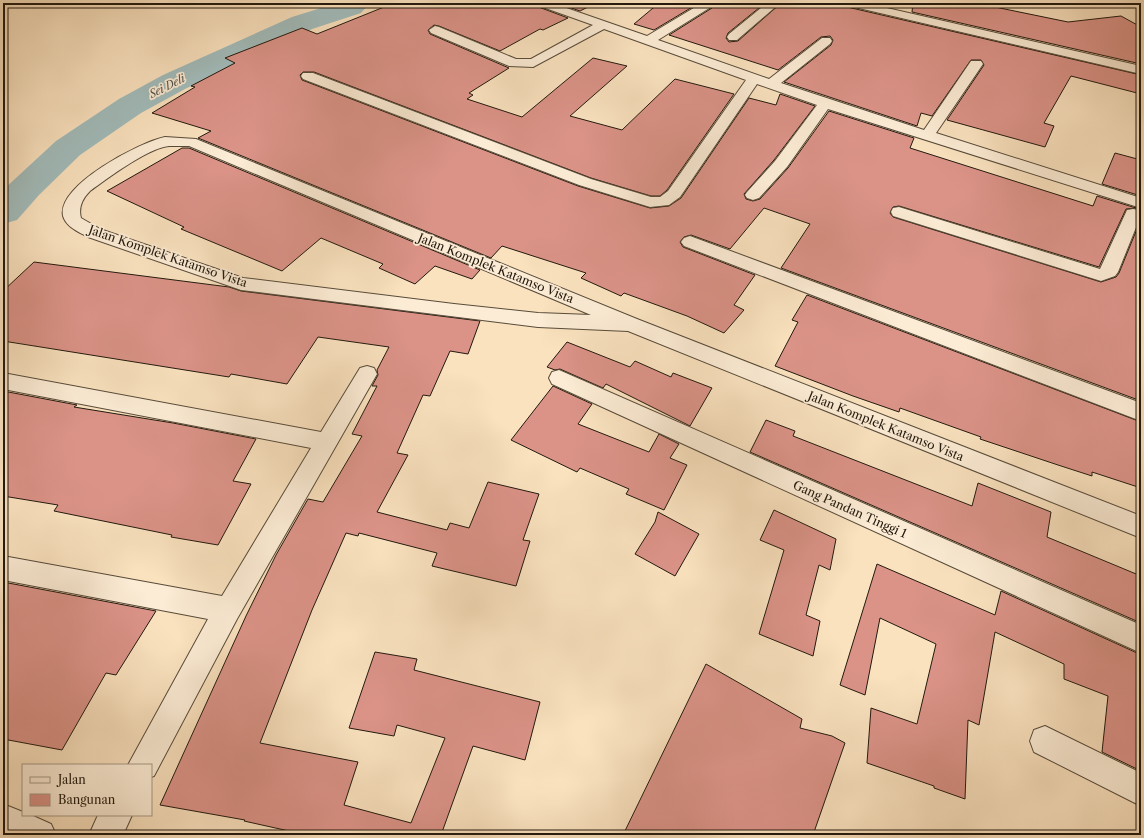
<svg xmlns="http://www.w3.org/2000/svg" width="1144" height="838" font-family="'Libre Caslon Text',serif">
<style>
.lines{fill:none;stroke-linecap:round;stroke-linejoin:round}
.river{fill:#a2bcbb;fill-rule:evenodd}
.building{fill:#db9388;stroke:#22190e}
.minor-casing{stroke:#584b3a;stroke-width:2}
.minor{fill:#fcecd5;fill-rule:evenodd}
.labels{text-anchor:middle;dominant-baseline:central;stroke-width:3.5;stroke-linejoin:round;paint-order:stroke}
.far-water-label{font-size:11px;font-style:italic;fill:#4f524b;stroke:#fcecd5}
.street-label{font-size:12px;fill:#22190e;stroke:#fcecd5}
</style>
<rect width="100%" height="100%" fill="#fae2bf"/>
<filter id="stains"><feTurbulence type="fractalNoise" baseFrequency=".005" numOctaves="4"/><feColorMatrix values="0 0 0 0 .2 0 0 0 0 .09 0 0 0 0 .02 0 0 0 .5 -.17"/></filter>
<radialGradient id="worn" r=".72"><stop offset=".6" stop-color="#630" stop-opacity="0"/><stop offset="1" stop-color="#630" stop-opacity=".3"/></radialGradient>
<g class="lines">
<!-- river -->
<path class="river" d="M337,3H370L361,13L312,29L185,89L141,113L80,155L39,195L17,220L3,224V190L56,141L119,99L163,75L292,17Z"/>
</g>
<!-- building -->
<path class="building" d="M394,3H534L536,6L568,18L543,30L540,29L500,51L439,26L434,25L428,30L430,34L509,68L469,93L473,95L467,99L522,117L593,58L627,66L570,116L622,130L675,79L734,94L667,190L660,196H651L591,178L314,72H303L300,75L302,80L578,186L650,208L669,206L681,198L749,98L776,105L780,94L815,106L774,160L744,194L746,199L753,201L760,199L788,168L829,111L914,138L910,148L1093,206L1097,196L1136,208L1126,209L1099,267L899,206L893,207L890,213L893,217L1101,282L1116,277L1119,273L1141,219V401L781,268L810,224L764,208L730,249L691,235L684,237L680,242L683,247L755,275L734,305L744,310L724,333L687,316L624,293L621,296L581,278L586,273L502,246L491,258L198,138L211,131L152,113L195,87L191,86L235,63L225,58L302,28L317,34Z
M557,3H596L580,11Z
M659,3H699L654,30L634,24Z
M713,3H765L728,33L726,38L729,42L738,41L781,3H830L1141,75V94L1071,76L1044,123L1054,126L1045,147L947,120L984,65L981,60H971L932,116L921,113L917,126L784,82L831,45L833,40L830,36L821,37L778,70L669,35L712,8L714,5Z
M913,3H998L995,7L1068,22L1121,16L1141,27V64L912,12Z
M182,148H189L480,270L472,279L435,266L415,284L379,268L383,264L321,238L282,271L181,229L184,227L107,191Z
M1115,153L1141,160V196L1102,184Z
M34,262L229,287L241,291L480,321L468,354L450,351L430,396L423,395L397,453L408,455L377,512L447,530L450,523L469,528L488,482L539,494L523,540L530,541L516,586L432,566L437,553L359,533L358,536L346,533L312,610L260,743L358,762L344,805L411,823L445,738L397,725L394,736L349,728L375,652L417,659L414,670L540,702L525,760L473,746L441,835H307L244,821L245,820L160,805L246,616L276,555L308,499L323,502L362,436L352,434L377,386H372L378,375L377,370L389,347L318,337L287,384L231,374L229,377L3,341V291Z
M807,295L1141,422V488L1092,472V476L1058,465L980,439L981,437L900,408L899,412L853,396L775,366L798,322L792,320Z
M567,342L630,367L635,361L671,377L673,373L712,388L690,426L606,384L603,388L560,369L555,370L547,367Z
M553,386L592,404L578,424L649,452L659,434L679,444L670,458L687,465L664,510L626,494L629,489L580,468L577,472L511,440Z
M3,391L77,405L74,407L173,423L256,439L233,481L251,484L218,545L171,537L172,535L54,511L58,505L3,496Z
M766,420L795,431L793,436L972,506L978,483L1051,512L1047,537L1141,576V623L750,452Z
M774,510L836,539L830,570L819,565L806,615L820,621L813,656L759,634L784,550L760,540Z
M658,512L699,534L675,576L635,554L655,522Z
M877,564L995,615L1001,591L1137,653L1141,721V771L1102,752L1108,696L1064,679V664L995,632L979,725L968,720L965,799L934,788V786L867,763L871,708L917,724L936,644L880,618L865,695L840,685Z
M3,582L156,611L116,675L106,673L62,750L3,739Z
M706,664L802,719L800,728L832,736L845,743L813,835H623Z"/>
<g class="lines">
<!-- minor casing -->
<g class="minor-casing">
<path id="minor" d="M535,3H552L647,36L702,3H711L713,5L711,7L658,40L769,79L822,38H830L832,41L830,44L781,83L924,130L971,61H981L983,64L936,133L1141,198V208L828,109L787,167L759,198L753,200L747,198L745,195L747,192L775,161L817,105L757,84L680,197L669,205L650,207L579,185L303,79L301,76L303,73H313L591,179L651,197H660L668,191L746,80L604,29L533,67L509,66L431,33L429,30L435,26L439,27L516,59H531L593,25L537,5Z
M767,3H780L737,40H729L727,37L729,34Z
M844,3H865L1141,66V74L850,6Z
M165,137L196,139L637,319L1141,516V538L628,331L538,327L241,290L88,237C79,232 66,227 63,216C57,185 140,142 165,137ZM169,146H189L591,315L538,313L454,304L243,278L100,229L81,218C78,207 83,198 90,191C108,178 148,148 169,146Z
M899,207L1100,269L1127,210L1133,209L1139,210L1141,215L1118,272L1115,276L1101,281L893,216L891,212L893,208Z
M690,236L1141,403V421L684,246L681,242L684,238Z
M367,366L374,368L377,374L237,619L154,776L151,777V765H128L208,619L3,580V556L222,596L311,448L3,389V373L321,432L360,368Z
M559,370L1141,625V653L552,384L549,378L552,372Z
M1045,726L1141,773V806L1034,752L1030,741L1034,730Z
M3,804L23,812V815H31L51,824L56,835H3Z
M98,815H132L123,835H89Z"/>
</g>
<!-- minor -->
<use href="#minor" class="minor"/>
</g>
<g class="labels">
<!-- far-water labels -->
<g class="far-water-label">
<text transform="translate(167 86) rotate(-27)">Sei Deli</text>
</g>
<!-- street labels -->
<g class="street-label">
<text transform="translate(168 256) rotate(19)">Jalan Komplek Katamso Vista</text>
<text transform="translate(496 268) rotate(22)">Jalan Komplek Katamso Vista</text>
<text transform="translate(886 426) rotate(22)">Jalan Komplek Katamso Vista</text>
<text transform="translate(850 509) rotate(24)">Gang Pandan Tinggi 1</text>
</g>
</g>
<!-- margin -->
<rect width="1144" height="838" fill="none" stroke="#fae2bf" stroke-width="16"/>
<rect x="4" y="4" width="1136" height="830" fill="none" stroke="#22190e" stroke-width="2"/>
<rect x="8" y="8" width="1128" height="822" fill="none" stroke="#22190e"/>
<!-- legend -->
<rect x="22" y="764" width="130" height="52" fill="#fcecd5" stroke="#a59885"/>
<rect x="30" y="777" width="20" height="6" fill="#fcecd5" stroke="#a59885"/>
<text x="58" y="784" font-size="12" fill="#22190e">Jalan</text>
<rect x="30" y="794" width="20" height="12" fill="#db9388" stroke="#a59885"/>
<text x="58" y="804" font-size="12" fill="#22190e">Bangunan</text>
<rect width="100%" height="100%" filter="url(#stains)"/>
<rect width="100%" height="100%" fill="url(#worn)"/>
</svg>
